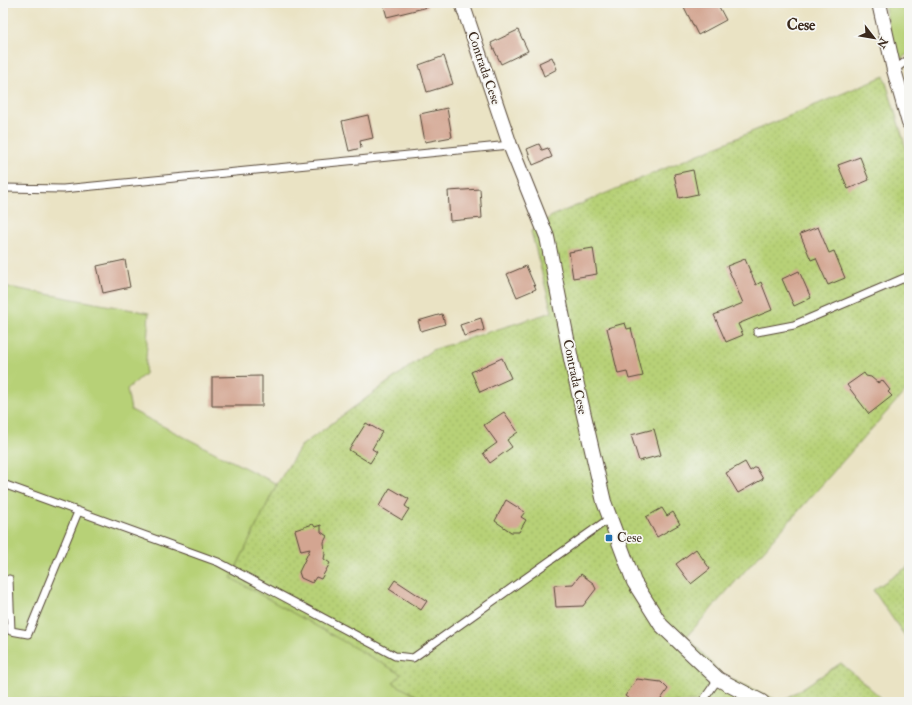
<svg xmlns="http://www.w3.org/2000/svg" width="912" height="705" font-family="'IM FELL Double Pica',serif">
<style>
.grass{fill:#b7d177;stroke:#797e4a}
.garden{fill:url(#garden-dots);stroke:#797e4a}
.building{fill:#d3a591}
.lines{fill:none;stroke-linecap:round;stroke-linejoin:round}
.service-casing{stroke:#554637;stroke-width:9}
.minor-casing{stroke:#554637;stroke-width:16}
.service{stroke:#fff;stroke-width:7}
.minor{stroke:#fff;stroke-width:14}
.poi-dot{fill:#1f6fb2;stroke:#f6f6f2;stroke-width:1.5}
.labels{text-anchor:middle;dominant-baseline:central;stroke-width:3.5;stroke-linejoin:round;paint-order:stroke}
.street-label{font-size:13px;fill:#3b2a1e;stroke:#f6f6f2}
.poi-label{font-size:13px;fill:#3b2a1e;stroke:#f6f6f2;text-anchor:start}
.quarter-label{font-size:15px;font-weight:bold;fill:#3b2a1e;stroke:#f6f6f2}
</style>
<defs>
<pattern id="garden-dots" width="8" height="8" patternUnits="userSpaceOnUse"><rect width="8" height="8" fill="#b7d177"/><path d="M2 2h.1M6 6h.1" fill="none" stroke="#9eb466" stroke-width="1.8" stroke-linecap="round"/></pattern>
</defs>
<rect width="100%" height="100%" fill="#f6f6f2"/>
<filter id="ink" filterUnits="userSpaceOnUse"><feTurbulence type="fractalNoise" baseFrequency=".025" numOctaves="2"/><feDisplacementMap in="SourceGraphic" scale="8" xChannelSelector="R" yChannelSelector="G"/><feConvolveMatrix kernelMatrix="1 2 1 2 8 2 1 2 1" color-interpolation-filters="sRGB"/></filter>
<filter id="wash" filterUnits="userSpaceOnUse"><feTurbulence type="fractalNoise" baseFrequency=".012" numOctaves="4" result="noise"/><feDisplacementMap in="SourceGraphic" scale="16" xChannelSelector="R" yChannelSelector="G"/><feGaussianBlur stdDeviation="0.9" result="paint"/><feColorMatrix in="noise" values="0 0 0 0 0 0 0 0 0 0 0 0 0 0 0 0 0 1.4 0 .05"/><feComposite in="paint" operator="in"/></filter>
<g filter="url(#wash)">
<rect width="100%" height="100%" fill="#eae3c4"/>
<!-- grass -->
<path class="grass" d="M884,3H909V53L896,62Z
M3,286L149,313L145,374L127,389L131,410L277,484L236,568L402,674L394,683L428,702H3Z"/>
<!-- garden -->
<path class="garden" d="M884,76L909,158V387L687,636L722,675L781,702H428L393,683L401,674L231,578L277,484L301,446L432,350L552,312L531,231L552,216Z
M909,566V642L873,590Z
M841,663L886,702H781Z"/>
<g id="blocks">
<!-- building -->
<path class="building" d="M383,3H427L428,7L387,17Z
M682,3H717L726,20L698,35Z
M518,30L528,51L501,64L491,43Z
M444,56L453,84L427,92L419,65Z
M552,57L557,69L544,76L539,63Z
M447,108L452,137L425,142L420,114Z
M368,115L373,138L360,141L361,148L349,151L342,121Z
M539,144L542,150L548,148L552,157L533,165L527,149Z
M860,157L869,180L848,189L838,165Z
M693,170L698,194L679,198L674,174Z
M480,189L482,218L450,221L448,191Z
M818,227L829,253L834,251L845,278L828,285L816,258L811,260L800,234Z
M593,248L597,274L573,278L569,252Z
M745,259L756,285L761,282L772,310L738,324L743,335L726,342L714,315L743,303L727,266Z
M125,260L130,287L103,293L97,266Z
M526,266L536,289L517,297L507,274Z
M799,271L811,298L794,306L782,279Z
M442,314L445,324L421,331L418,321Z
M481,318L484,330L464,336L460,325Z
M625,323L627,329L631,328L643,376L629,379L627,372L618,374L607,328Z
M502,358L511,378L480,392L471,372Z
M864,373L866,376L871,377L878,383L882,380L890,390L888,392L892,396L869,414L847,385Z
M262,376V406H212V377Z
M504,412L518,432L507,440L512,447L490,463L483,453L497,443L484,425Z
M366,423L382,432L372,449L377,452L370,463L349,450Z
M654,429L661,455L639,461L631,435Z
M745,462L750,471L756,467L763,479L738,493L726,473Z
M390,488L409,499L405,506L409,509L402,520L379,506Z
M506,500L525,512L521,517L526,520L519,532H511L495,521Z
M662,508L667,516L673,512L680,524L657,537L646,517Z
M313,524L315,527L321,525V532L327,536L324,542L325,554L324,559L330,563L321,579L316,577L312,583L301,578L299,572L310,549L301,551L295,530Z
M696,549L710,569L691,584L676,564Z
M581,574L593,583L596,589L583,606L556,607L554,585L573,584Z
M395,580L427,601L421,610L389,589Z
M637,679L661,682L668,689L659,702H633L625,696Z"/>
</g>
</g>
<g filter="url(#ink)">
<use href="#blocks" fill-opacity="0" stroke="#554637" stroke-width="1"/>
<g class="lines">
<!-- service casing -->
<g class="service-casing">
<path id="service" d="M894,70L909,59
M3,188L63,189L510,145
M757,332L794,325L909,276
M3,484L218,562L395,656L413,658L610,518
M9,579L11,631L28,634L78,512
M702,702L718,679"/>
</g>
<!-- minor casing -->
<g class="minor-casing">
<path id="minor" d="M462,3L510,145L547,237L571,359L604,502L634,582L661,625L718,679L762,702
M879,3L894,70L909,123"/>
</g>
<!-- service -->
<use href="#service" class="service"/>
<!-- minor -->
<use href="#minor" class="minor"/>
</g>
</g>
<!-- markers -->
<rect class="poi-dot" x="605" y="534" width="8" height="8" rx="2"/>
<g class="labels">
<!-- street labels -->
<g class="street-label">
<text transform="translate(484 68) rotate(71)">Contrada Cese</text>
<text transform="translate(575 377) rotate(78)">Contrada Cese</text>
</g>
<!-- poi labels -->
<g class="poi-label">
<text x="617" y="538">Cese</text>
</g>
<!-- quarter labels -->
<g class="quarter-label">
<text x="801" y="25">Cese</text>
</g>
</g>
<!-- margin -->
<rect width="912" height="705" fill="none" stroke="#f6f6f2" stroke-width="16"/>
<!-- north arrow -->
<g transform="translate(874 38) rotate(121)" stroke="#f6f6f2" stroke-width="3" paint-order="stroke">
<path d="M0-3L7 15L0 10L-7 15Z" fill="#3b2a1e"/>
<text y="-6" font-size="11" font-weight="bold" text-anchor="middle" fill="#3b2a1e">N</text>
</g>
</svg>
